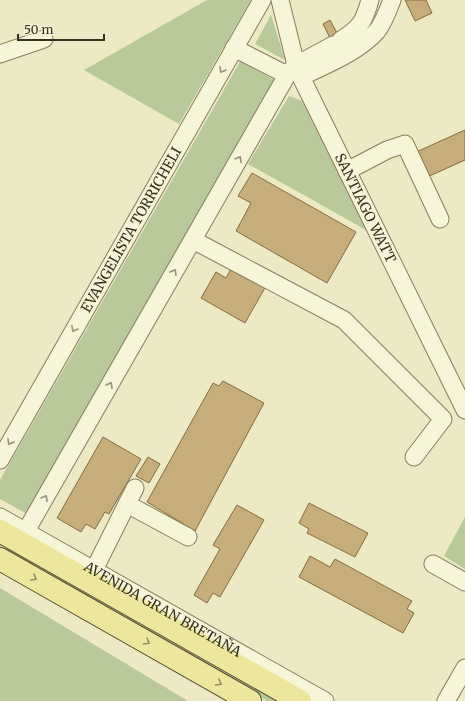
<svg xmlns="http://www.w3.org/2000/svg" width="465" height="701" font-family="Merriweather,serif">
<style>
.green{fill:#b9c999}
.building{fill:#c8ad7c;stroke:#846b43}
.lines{fill:none;stroke-linecap:round;stroke-linejoin:round}
.minor-casing{stroke:#867c5b;stroke-width:19}
.major-casing{stroke:#544930;stroke-width:24}
.minor{stroke:#f7f5d7;stroke-width:17}
.major{stroke:#ede79e;stroke-width:22}
.oneway{stroke:#96927b}
.oneway2{stroke:#928c5e}
.labels{text-anchor:middle;dominant-baseline:central;stroke-width:3.5;stroke-linejoin:round;paint-order:stroke}
.street-label{font-size:14px;fill:#36301f;stroke:#f4f2d3}
</style>
<rect width="100%" height="100%" fill="#ece9c4"/>
<!-- green -->
<path class="green" d="M207,0H251L179,124L84,70Z
M271,15L285,60L255,44Z
M241,60L274,80L27,514L0,499V480Z
M289,96L302,101L368,231L248,164Z
M465,517V569L444,556Z
M0,540L287,701H267L0,549Z
M0,588L188,701H0Z"/>
<!-- building -->
<path class="building" d="M405,0H426L432,13L415,21Z
M330,20L344,46L336,50L323,24Z
M465,130V160L425,178L414,153Z
M252,173L356,232L327,283L236,231L251,203L238,196Z
M232,267L266,286L245,323L201,298L216,272L226,278Z
M223,381L264,403L195,531L147,502L213,383L219,386Z
M103,437L141,459L109,514L105,512L95,529L86,524L81,532L57,518Z
M148,457L160,464L149,483L136,476Z
M309,503L368,533L355,557L307,533L309,529L299,523Z
M237,505L264,520L220,597L213,593L207,603L194,595L220,549L213,545Z
M310,556L330,567L335,559L412,601L407,609L414,613L403,633L299,577Z"/>
<g class="lines">
<!-- minor casing -->
<g class="minor-casing">
<g id="minor">
<path id="s1" d="M280,0L296,65L301,77L465,410"/>
<path d="M341,40C360,28 364,22 370,0"/>
<path d="M234,48L287,75L296,65L333,45"/>
<path d="M0,54L44,39"/>
<path d="M301,77C327,64 357,53 377,31C384,22 388,10 392,0"/>
<path d="M347,171L387,150L405,144L440,219"/>
<path d="M193,240L344,320L443,419L414,457"/>
<path id="s2" d="M0,460L262,0"/>
<path d="M127,504L188,537"/>
<path id="s3" d="M0,517L325,701"/>
<path d="M26,531L287,75"/>
<path d="M433,564L465,582"/>
<path d="M94,570L135,488"/>
<path d="M446,701L465,668"/>
</g>
</g>
<!-- major casing -->
<g class="major-casing">
<path id="major" d="M0,531L300,701
M0,559L250,701"/>
</g>
<!-- minor -->
<use href="#minor" class="minor"/>
<!-- major -->
<use href="#major" class="major"/>
</g>
<!-- one-way arrows -->
<defs><path id="oneway-chevron" d="M-2-3.5L2.5 0L-2 3.5" fill="none" stroke-width="1.6" stroke-linecap="round" stroke-linejoin="round"/></defs>
<g class="oneway">
<use href="#oneway-chevron" transform="translate(222 70) rotate(120)"/>
<use href="#oneway-chevron" transform="translate(239 159) rotate(-60)"/>
<use href="#oneway-chevron" transform="translate(174 272) rotate(-60)"/>
<use href="#oneway-chevron" transform="translate(74 329) rotate(120)"/>
<use href="#oneway-chevron" transform="translate(110 385) rotate(-60)"/>
<use href="#oneway-chevron" transform="translate(10 442) rotate(120)"/>
<use href="#oneway-chevron" transform="translate(45 498) rotate(-60)"/>
</g>
<g class="oneway2">
<use href="#oneway-chevron" transform="translate(34 578) rotate(30)"/>
<use href="#oneway-chevron" transform="translate(147 642) rotate(30)"/>
<use href="#oneway-chevron" transform="translate(219 683) rotate(30)"/>
</g>
<g class="labels">
<!-- street labels -->
<g class="street-label">
<text stroke="none"><textPath href="#s1" startOffset="226">SANTIAGO WATT</textPath></text>
<text stroke="none"><textPath href="#s2" startOffset="265">EVANGELISTA TORRICHELI</textPath></text>
<text stroke="none"><textPath href="#s3" startOffset="187">AVENIDA GRAN BRETAÑA</textPath></text>
</g>
</g>
<!-- scale -->
<path d="M18 34v6h86v-6" fill="none" stroke="#36301f" stroke-width="2"/>
<text x="24" y="34" font-size="12" fill="#36301f" stroke="#f4f2d3" stroke-width="3" paint-order="stroke">50 m</text>
</svg>
